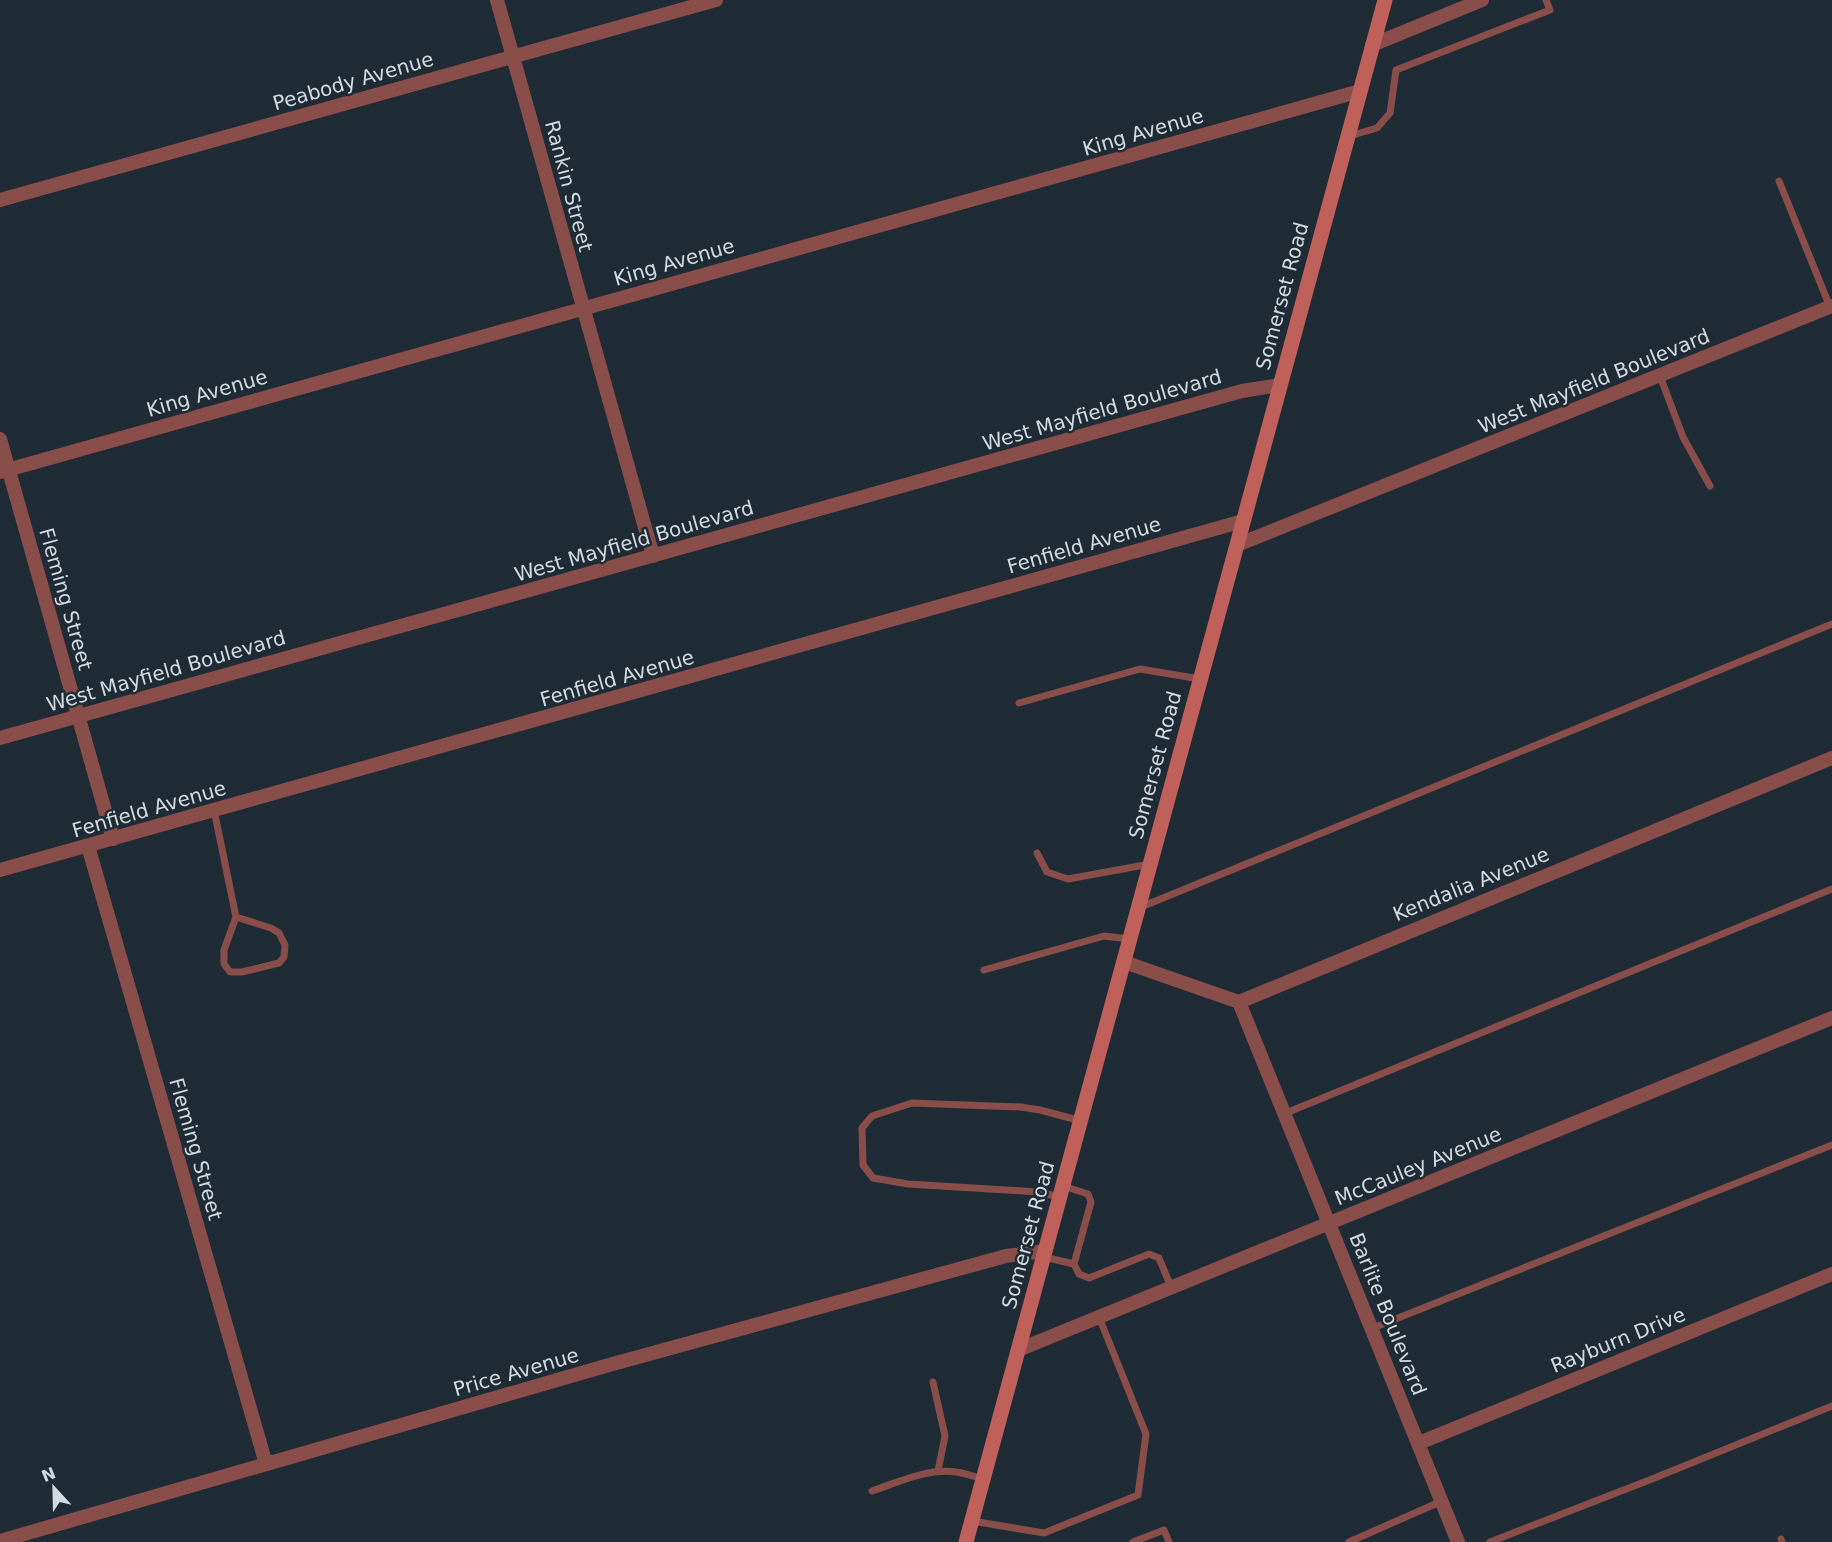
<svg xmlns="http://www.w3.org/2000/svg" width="1832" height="1542" font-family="'DejaVu Sans',sans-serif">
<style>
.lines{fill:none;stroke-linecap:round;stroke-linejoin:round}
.lane{stroke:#8a4e4a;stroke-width:7}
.street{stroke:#8a4e4a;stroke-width:14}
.secondary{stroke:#c0605a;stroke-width:15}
.labels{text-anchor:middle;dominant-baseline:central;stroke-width:5;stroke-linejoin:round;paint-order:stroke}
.street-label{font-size:20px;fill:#d3dbe1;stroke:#1f2b35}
</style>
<rect width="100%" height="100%" fill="#1f2b35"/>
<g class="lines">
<!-- lane -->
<path class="lane" d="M1350,136L1377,128L1390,113L1396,70L1550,10L1546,0
M1779,181L1830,307
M1660,376L1683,437L1710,486
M1019,703L1140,669L1200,679
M214,810L236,917L271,928L279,933L285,945L284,957L279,963L242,972H230L224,964V950L236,917
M1037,853L1047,872L1068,879L1150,864
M1141,907L1832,624
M984,970L1104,936L1129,939
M1286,1113L1832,889
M1063,1186L1088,1194L1091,1202L1074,1264
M1059,1197L1039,1192L908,1184L873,1178L863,1165L862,1128L872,1116L912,1103L1021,1107L1040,1110L1081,1121
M1044,1257L1074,1264L1079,1274L1089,1278L1149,1254L1159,1258L1171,1287
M1373,1328L1832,1145
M933,1382L945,1436L938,1471
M872,1491C899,1482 927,1468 956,1472C965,1473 974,1477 983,1479
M972,1521L1044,1533L1138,1495L1146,1434L1099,1317
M1781,1539L1782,1542
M1133,1542L1164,1530L1169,1542
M1349,1542L1442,1501
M1490,1542L1652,1479L1832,1406"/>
<!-- street -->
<path class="street" d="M497,0L653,556
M1372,45L1482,0
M0,200L716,0
M0,439L113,839
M0,472L1360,91
M1237,545L1832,306
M0,738L1242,391L1280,385
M88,846L266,1464
M0,870L1243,521
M1124,962L1239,1002L1832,758
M1239,1002L1458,1542
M1018,1350L1832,1018
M1419,1443L1832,1274
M0,1541L609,1365L1006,1256L1045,1251"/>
<!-- secondary -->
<path class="secondary" d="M966,1542L1385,0"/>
</g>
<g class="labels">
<!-- street labels -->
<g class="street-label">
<text transform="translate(353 81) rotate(-16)">Peabody Avenue</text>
<text transform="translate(1143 132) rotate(-16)">King Avenue</text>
<text transform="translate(569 186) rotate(75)">Rankin Street</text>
<text transform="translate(674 262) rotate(-16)">King Avenue</text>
<text transform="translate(1282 296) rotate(-75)">Somerset Road</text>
<text transform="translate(1594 381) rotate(-22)">West Mayfield Boulevard</text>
<text transform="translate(207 393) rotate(-16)">King Avenue</text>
<text transform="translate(1102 410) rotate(-16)">West Mayfield Boulevard</text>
<text transform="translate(634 541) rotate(-16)">West Mayfield Boulevard</text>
<text transform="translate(1084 545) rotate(-16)">Fenfield Avenue</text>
<text transform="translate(66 599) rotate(74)">Fleming Street</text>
<text transform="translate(166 671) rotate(-16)">West Mayfield Boulevard</text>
<text transform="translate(617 678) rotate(-16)">Fenfield Avenue</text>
<text transform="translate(1155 765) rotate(-75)">Somerset Road</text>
<text transform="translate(149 809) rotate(-16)">Fenfield Avenue</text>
<text transform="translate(1471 884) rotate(-22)">Kendalia Avenue</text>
<text transform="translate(196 1149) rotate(74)">Fleming Street</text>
<text transform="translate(1418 1166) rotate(-22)">McCauley Avenue</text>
<text transform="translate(1028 1235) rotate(-75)">Somerset Road</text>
<text transform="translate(1388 1314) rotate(68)">Barlite Boulevard</text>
<text transform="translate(1618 1340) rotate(-22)">Rayburn Drive</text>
<text transform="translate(516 1372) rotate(-16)">Price Avenue</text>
</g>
</g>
<!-- north arrow -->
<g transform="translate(54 1488) rotate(338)" stroke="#1f2b35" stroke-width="4.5" paint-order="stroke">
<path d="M0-4.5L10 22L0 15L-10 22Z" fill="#d3dbe1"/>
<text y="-9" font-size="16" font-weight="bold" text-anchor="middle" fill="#d3dbe1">N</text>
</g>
</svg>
